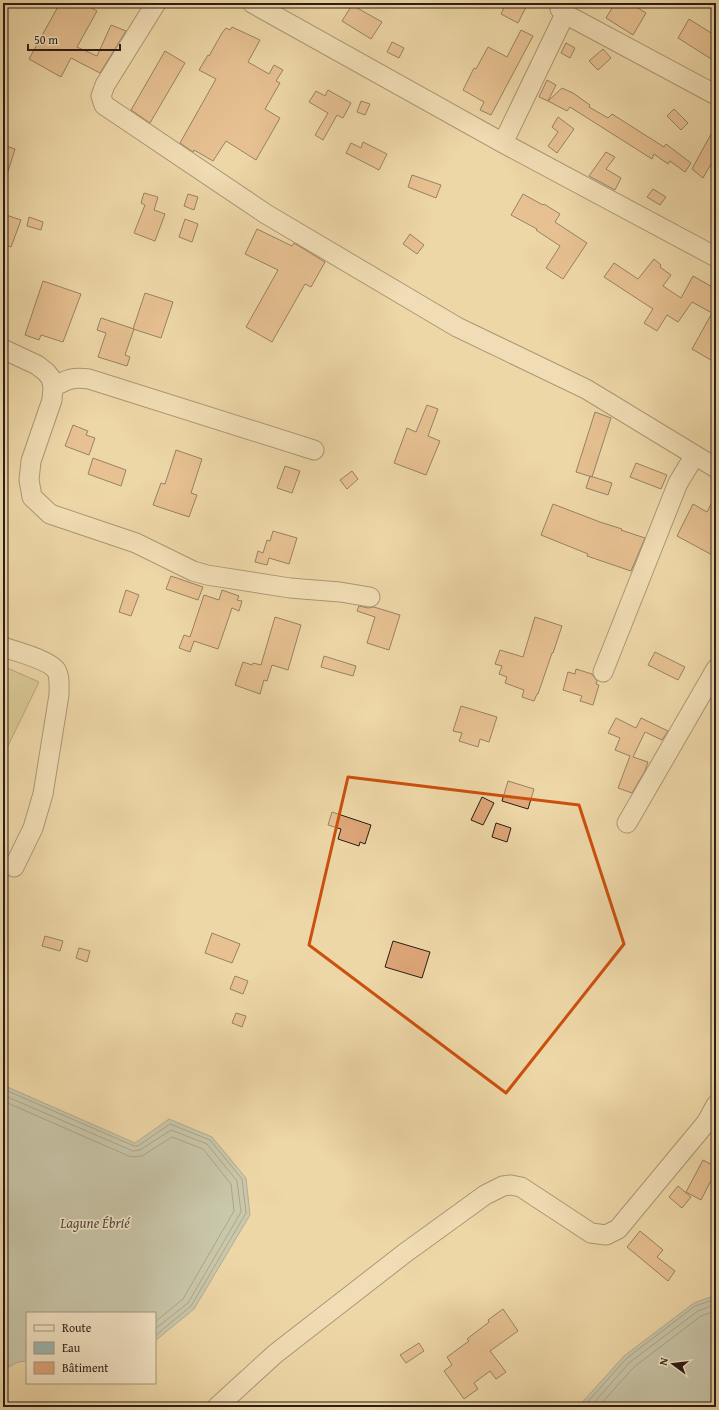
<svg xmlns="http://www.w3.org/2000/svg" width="719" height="1410" font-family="'Gentium Book Plus',serif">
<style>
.green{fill:#c0bc82;stroke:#766c4c}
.water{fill:#9db7b2;stroke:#707974}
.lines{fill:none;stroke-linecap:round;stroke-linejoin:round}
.shore{stroke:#646a64;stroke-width:1}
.building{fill:#dea679;stroke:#2c1c16}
.minor-casing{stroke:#5c4b3a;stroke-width:21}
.minor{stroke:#f4e5c6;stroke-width:19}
.marked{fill:none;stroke:#cc500e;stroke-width:3;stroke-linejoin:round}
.labels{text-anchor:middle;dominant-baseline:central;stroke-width:3.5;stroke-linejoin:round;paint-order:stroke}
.water-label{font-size:14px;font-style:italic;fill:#4e4a45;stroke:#f4e5c6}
</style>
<rect width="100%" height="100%" fill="#eed7a7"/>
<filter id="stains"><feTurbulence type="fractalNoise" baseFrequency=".005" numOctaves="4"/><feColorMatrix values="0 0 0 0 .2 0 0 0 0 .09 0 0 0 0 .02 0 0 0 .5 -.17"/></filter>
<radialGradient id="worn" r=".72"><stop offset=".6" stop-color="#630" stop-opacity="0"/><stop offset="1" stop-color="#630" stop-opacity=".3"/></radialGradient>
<!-- green -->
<path class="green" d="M3,666L39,682L3,756Z"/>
<!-- water -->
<path class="water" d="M3,1085L135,1143L169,1119L212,1137L246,1178L250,1215L194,1309L155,1341V1313H27V1361L18,1362L3,1370Z
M716,1295V1407H578L624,1356L694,1303Z"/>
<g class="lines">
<!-- shore -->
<path class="shore" d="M3,1089L134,1146H138L170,1124L210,1140L242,1179L246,1213L191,1306L155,1336
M3,1095L133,1151L140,1150L171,1130L207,1144L237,1181L241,1212L188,1303L155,1329
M3,1101L131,1157L142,1156L172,1137L203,1149L231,1184L234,1211L183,1299L155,1322
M583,1407L627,1358L695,1306L716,1299
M590,1407L630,1362L698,1311L716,1304
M598,1407L634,1367L701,1316L716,1311"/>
</g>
<!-- building -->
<path class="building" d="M60,3H83L97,11L77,47L97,56L111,25L126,31L100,73L71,58L61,77L29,59Z
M506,3H528L518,23L501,14Z
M615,3H630L646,13L633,35L606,18Z
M352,5L382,22L371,39L342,21Z
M689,19L716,36V62L678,38Z
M232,27L260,40L248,62L269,74L274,65L283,70L276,81L280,83L265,109L280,118L256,160L226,141L213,161L194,150L193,152L180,143L216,79L199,70L208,55L209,56L222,33L226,28L230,30Z
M521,30L533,36L491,115L480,110L484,102L463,90L474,68L476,69L488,47L507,57Z
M392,42L404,48L399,58L387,52Z
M566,43L575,48L570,58L561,53Z
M603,49L611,58L598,70L589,61Z
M165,51L185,63L150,123L131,110Z
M547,80L556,85L548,101L539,97Z
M562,88L573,93L590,105L589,107L608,118L612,114L664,147L666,144L691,163L685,172L670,161L668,164L654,154L652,159L570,107L567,111L548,101Z
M328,90L351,103L343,118L337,115L323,140L315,135L328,113L309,102L316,91L325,96Z
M361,101L370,104L365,115L357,112Z
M674,109L688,123L681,130L667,116Z
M558,117L574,129L557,153L548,146L558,132L552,127Z
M716,125V155L703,178L692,169Z
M363,142L387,154L379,170L346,153L351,143L361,148Z
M3,145L15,149L5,181H3Z
M606,152L615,157L606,169L621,178L615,190L589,176Z
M412,175L441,185L436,198L408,187Z
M653,189L666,197L660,205L647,197Z
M144,193L158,197L154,210L165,214L155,241L134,233L145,205L141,203Z
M188,194L198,197L194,210L184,206Z
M523,194L543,205L544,204L560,214L555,222L587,243L563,279L546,268L560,246L536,230L537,229L511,215Z
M6,215L21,220L11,247L3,244V222Z
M29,217L43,222L41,230L27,226Z
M185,219L198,224L192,242L179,237Z
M257,229L292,246L294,243L325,262L311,287L305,284L272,342L246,327L278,270L245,254Z
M410,234L424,245L417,254L403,244Z
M654,259L661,265L660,267L671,275L663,286L681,298L693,276L716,289V363L692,349L712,313L692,302L678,322L667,315L657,331L644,323L653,309L604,277L614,263L638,279Z
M43,281L81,294L63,342L41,335L39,340L25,335Z
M145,293L173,302L161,338L133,329Z
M101,318L134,329L125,355L130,357L127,366L98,357L106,333L97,330Z
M427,405L438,409L428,436L440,441L426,475L394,463L407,428L416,432Z
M595,412L611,418L592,477L576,472Z
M73,425L88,431L86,435L95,438L89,455L65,446Z
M176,450L202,459L191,493L197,495L189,517L153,505L161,483L165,484Z
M93,458L126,470L121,486L88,474Z
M636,463L667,475L661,489L630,477Z
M285,466L300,471L292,493L277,488Z
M352,471L358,479L347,489L340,480Z
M590,476L612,483L608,495L586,488Z
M716,494V557L677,536L693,504L707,512Z
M553,504L600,522L622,529L621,530L645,538L631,571L587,556L588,554L541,535Z
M273,531L297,538L289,564L269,558L267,565L255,562L258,551L263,553L267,540L270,541Z
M171,576L203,587L198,600L166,589Z
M126,590L139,595L131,616L119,612Z
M222,590L239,596L237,600L242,601L239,611L232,608L218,649L194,641L190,652L179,648L184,635L190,637L204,595L219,600Z
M359,606L368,608L374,607L400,615L389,650L367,643L375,617L357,611Z
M275,617L301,625L288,670L272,665L267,681L264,680L260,694L235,685L243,662L252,665L253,663L261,665Z
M535,617L562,626L553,653H552L538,694H537L534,701L522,697L524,690L505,683L507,677L499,674L502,666L495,664L500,650L523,657Z
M655,652L685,667L678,680L648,665Z
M324,656L356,666L353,676L321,667Z
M576,669L592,674L597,681L596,684L599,685L593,705L580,701L582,696L563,690L568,672L575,674Z
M461,706L497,717L489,742L480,739L478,747L459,741L462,733L453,731Z
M616,718L636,728L641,718L668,731L662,740L645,732L633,757L648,762L645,771L632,793L618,788L630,756L615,750L620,738L608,733Z
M508,781L534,789L528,809L502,801Z
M482,797L494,803L483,825L471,820Z
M332,812L371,825L365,844L360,842L359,846L338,839L341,829L328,825Z
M496,823L511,828L507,842L492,837Z
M212,933L240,944L232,963L205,953Z
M45,936L63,941L60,951L42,946Z
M393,941L430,952L422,978L385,967Z
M79,948L90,951L87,962L76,958Z
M235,976L248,981L243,994L230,989Z
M236,1013L246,1016L242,1027L232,1023Z
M703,1160L716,1167V1171L701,1200L686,1192Z
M678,1186L691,1197L682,1208L669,1197Z
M640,1231L663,1250L657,1257L675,1271L668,1281L627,1247Z
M503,1309L518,1331L490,1351L506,1372L496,1379L490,1371L474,1383L478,1389L464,1399L444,1371L452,1365L447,1357L469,1341L467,1339L489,1322L488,1320Z
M419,1343L424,1351L406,1363L400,1355Z"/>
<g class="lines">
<!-- minor casing -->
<g class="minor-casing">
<path id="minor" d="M156,3L105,85L101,96L104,105L266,214L457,327L586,389L716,468
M252,3L503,143L716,257
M564,3L560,9L565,14L716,95
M503,143L565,14
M3,349L37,365L46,372L51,378L53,387L52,400L31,461L29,480L32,497L50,514L136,543L193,571L207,575L290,588L340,592L370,597
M53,387C68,379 72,377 89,379L314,450
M3,647C15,651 49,660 56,670C60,676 59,687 59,695L43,794L33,828L14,867
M603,672L678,483L695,455
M627,823L716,669
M217,1407L275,1354L405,1253L485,1195L503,1186L511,1185L521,1187L591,1233L606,1235L618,1229L706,1123L716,1105"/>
</g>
<!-- minor -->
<use href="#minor" class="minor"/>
</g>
<!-- marked area -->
<path d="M0 0H719V1410H0ZM348,777L579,805L624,944L506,1093L309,945Z" fill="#eed7a7" fill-opacity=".55" fill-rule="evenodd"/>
<path class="marked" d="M348,777L579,805L624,944L506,1093L309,945Z"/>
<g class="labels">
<!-- water labels -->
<g class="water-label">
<text x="95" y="1223">Lagune Ébrié</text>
</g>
</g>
<!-- margin -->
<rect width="719" height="1410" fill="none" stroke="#eed7a7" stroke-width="16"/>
<rect x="4" y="4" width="711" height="1402" fill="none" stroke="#2c1c16" stroke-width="2"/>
<rect x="8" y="8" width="703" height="1394" fill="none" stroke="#2c1c16"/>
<!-- legend -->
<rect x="26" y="1312" width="130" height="72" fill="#f4e5c6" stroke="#a49580"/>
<rect x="34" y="1325" width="20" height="6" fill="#f4e5c6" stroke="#a49580"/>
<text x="62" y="1332" font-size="12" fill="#2c1c16">Route</text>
<rect x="34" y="1342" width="20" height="12" fill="#9db7b2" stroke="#a49580"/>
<text x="62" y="1352" font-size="12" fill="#2c1c16">Eau</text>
<rect x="34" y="1362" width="20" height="12" fill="#dea679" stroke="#a49580"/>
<text x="62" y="1372" font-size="12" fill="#2c1c16">Bâtiment</text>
<!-- north arrow -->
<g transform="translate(673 1364) rotate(285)" stroke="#f4e5c6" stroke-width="3" paint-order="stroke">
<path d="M0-3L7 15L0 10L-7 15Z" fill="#2c1c16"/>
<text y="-6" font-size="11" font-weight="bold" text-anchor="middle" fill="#2c1c16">N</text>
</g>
<!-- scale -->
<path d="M28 44v6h92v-6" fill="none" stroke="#2c1c16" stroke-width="2"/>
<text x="34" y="44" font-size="12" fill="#2c1c16" stroke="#f4e5c6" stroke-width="3" paint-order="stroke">50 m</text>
<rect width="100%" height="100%" filter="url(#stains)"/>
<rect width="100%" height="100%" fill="url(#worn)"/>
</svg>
